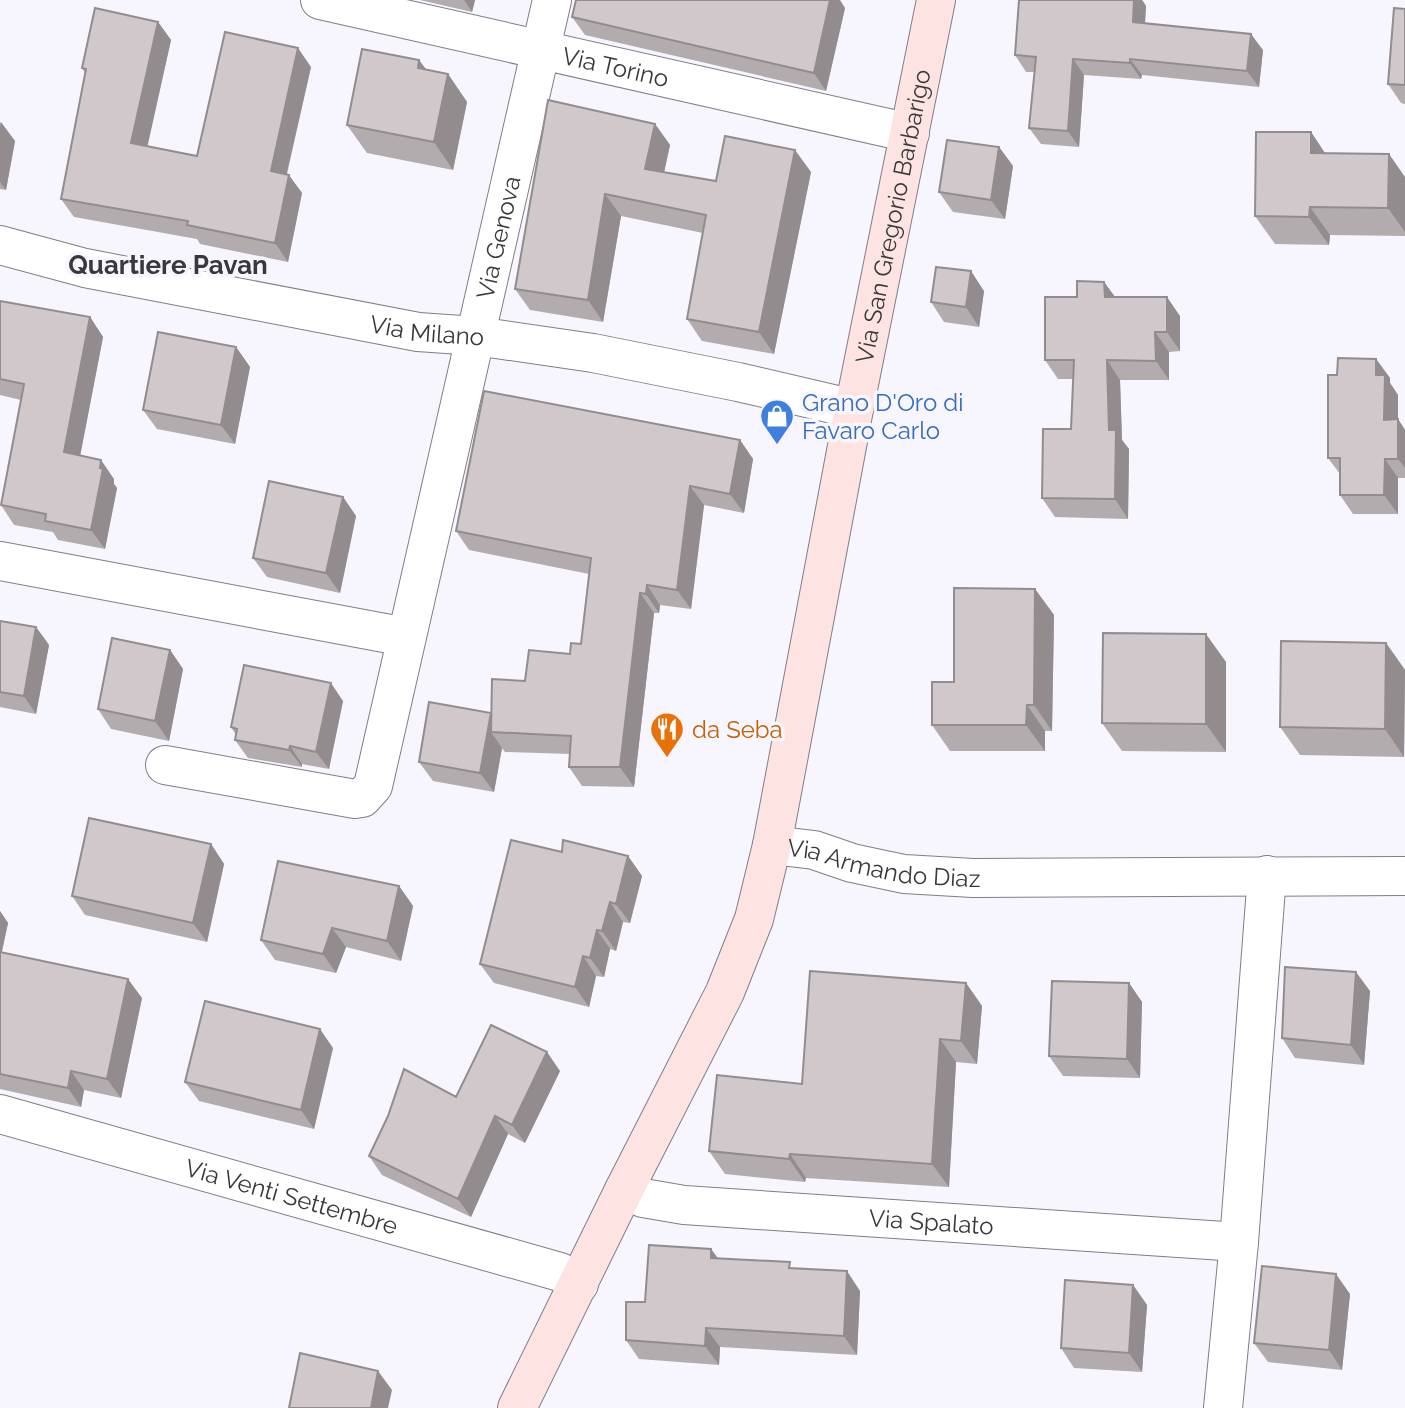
<svg xmlns="http://www.w3.org/2000/svg" width="1405" height="1408" font-family="Raleway,sans-serif">
<style>
.lines{fill:none;stroke-linecap:round;stroke-linejoin:round}
.street-casing{stroke:#807e85;stroke-width:40}
.secondary-casing{stroke:#807e85;stroke-width:40}
.street{stroke:#fff;stroke-width:38}
.secondary{stroke:#fde4e3;stroke-width:38}
.wall{fill:#b3acaf}
.shaded-wall{fill:#928c8e}
.building{fill:#d0c8cb;stroke:#928c8e;stroke-width:2}
.labels{text-anchor:middle;dominant-baseline:central;stroke-width:7;stroke-linejoin:round;paint-order:stroke}
.street-label{font-size:24px;fill:#39383b;stroke:#f7f5fd}
.shop-label{font-size:24px;fill:#366cbe;stroke:#f7f5fd;text-anchor:start}
.food-label{font-size:24px;fill:#c56008;stroke:#f7f5fd;text-anchor:start}
.neighbourhood-label{font-size:26px;font-weight:bold;fill:#39383b;stroke:#f7f5fd}
</style>
<rect width="100%" height="100%" fill="#f7f5fd"/>
<g class="lines">
<!-- street casing -->
<g class="street-casing">
<g id="street">
<path id="s1" d="M320,0L910,133"/>
<path id="s2" d="M0,245L85,268L418,332L476,336L593,353L738,382L854,409"/>
<path d="M0,561L406,637"/>
<path id="s3" d="M165,765L355,799L362,798L373,786L552,0"/>
<path id="s4" d="M772,845L814,850L852,863L904,874L973,878L1405,876"/>
<path id="s5" d="M0,1114L560,1272L579,1284"/>
<path id="s6" d="M624,1190L643,1198L684,1205L1239,1242"/>
<path d="M1223,1408L1239,1242L1267,875"/>
</g>
</g>
<!-- secondary casing -->
<g class="secondary-casing">
<g id="secondary">
<path id="s7" d="M517,1408L624,1190L725,992L754,919L772,845L854,409L936,0"/>
</g>
</g>
<!-- street -->
<use href="#street" class="street"/>
<!-- secondary -->
<use href="#secondary" class="secondary"/>
</g>
<!-- wall -->
<path class="wall" d="M420,0H475L472,12Z
M1019,0H1142L1146,6L1145,23L1263,50L1259,87L1142,75L1141,79L1084,75L1079,147L1041,144L1029,128L1035,72H1026L1015,55Z
M845,8L826,91L585,35L572,17Z
M1405,9V104L1401,103L1388,84Z
M158,22L171,40L147,146L197,156L311,67L287,174L302,193L288,262L200,244L197,239L74,217L61,199L85,73L82,68Z
M419,60L426,69L448,74L467,102L453,170L367,153L347,125Z
M0,122L15,141L6,190L0,189Z
M655,124L670,145L664,172L716,181L811,172L774,354L702,341L687,319L703,233L621,216L603,322L530,310L515,289Z
M1311,132L1325,153L1405,177V236L1330,235L1329,245L1275,244L1255,216Z
M999,147L1013,166L1005,219L953,212L939,192Z
M1104,282L1115,297L1180,316V351L1169,352V380H1120L1122,440L1129,449L1128,519L1055,517L1042,498L1071,429L1073,379H1058L1045,360L1077,297Z
M984,291L979,327L944,322L931,302Z
M0,301L90,317L103,337L80,456L114,479V484L117,488L105,549L58,540L53,532L14,525L1,505L21,400L0,395Z
M236,347L250,367L235,444L157,429L143,410Z
M1376,359L1390,378V383L1398,395V419L1405,430V478H1398V514H1353L1340,495V474L1328,458Z
M740,440L753,459L744,513L704,505L691,609L660,605L659,613H654L634,787L582,786L569,767L570,754L505,752L502,748L494,792L433,781L419,762L491,713L525,681L570,654L581,644L589,574L469,550L456,531Z
M343,497L356,516L340,593L267,577L253,558Z
M1035,589L1054,615L1052,731H1045V751H950L932,725L954,682Z
M0,621L36,627L49,645L36,714L0,707Z
M1386,643L1405,670L1404,757L1300,755L1280,727Z
M170,650L183,669L169,741L111,729L98,709Z
M1226,662V752L1122,751L1102,723Z
M343,701L329,769L302,764V767L248,758L235,740L236,735L231,727Z
M211,844L224,864L207,942L85,915L72,896Z
M562,852L628,856L642,876L630,923L623,922L616,951L610,949L604,977L596,976L589,1007L494,983L480,964Z
M399,886L413,906L401,961L346,947L336,973L275,960L261,940Z
M0,911L8,923L2,952L142,998L121,1098L84,1090L81,1107L0,1089Z
M966,983L982,1006L977,1064L956,1062L949,1187L806,1178L805,1182L725,1174L709,1151Z
M1129,983L1142,1002L1140,1078L1063,1076L1049,1056Z
M1370,991L1364,1065L1295,1058L1282,1038Z
M333,1048L314,1129L199,1101L185,1082Z
M560,1071L525,1143L508,1134L471,1217L382,1175L369,1156L456,1097Z
M711,1249L718,1258L794,1268L860,1291L857,1355L720,1347L719,1365L639,1359L626,1340L645,1302Z
M1133,1285L1147,1305L1142,1372L1074,1368L1061,1348Z
M1350,1294L1342,1370L1268,1362L1254,1343Z"/>
<!-- shaded-wall -->
<path class="shaded-wall" d="M464,0H475L472,12Z
M830,0H840L845,8L826,91L814,73Z
M1134,0H1142L1146,6L1144,38L1133,22Z
M158,22L171,40L144,162L131,143Z
M1251,34L1263,50L1259,87L1247,71Z
M298,48L311,67L283,189L271,171Z
M1073,59L1084,75L1079,147L1068,131Z
M1130,59L1142,75L1141,79L1130,63Z
M419,60L439,88L418,68Z
M448,74L467,102L453,170L434,142Z
M1,122L15,141L6,190L0,182V127Z
M655,124L670,145L660,191L645,169Z
M1311,132L1330,161L1311,153Z
M999,147L1013,166L1005,219L991,200Z
M795,150L811,172L774,354L759,332Z
M1389,154L1405,177V232L1388,208Z
M289,175L302,193L288,262L275,243Z
M605,194L621,216L603,322L588,300Z
M1310,207L1330,235L1329,245L1309,217Z
M971,271L984,291L979,327L966,307Z
M1104,282L1118,301L1105,297Z
M1167,297L1180,316V351L1167,332Z
M90,317L103,337L77,472L64,452Z
M1155,332L1169,352V380L1156,361Z
M236,347L250,367L235,444L221,425Z
M1376,359L1390,378V383L1398,395V419L1405,430V468L1398,459L1384,420L1376,375Z
M1107,360L1120,380L1122,440L1129,449L1128,519L1115,499L1109,430Z
M740,440L753,459L744,513L730,494Z
M1385,459L1398,478V514L1384,495Z
M101,460L114,479V484L117,488L105,549L91,530Z
M690,486L704,505L691,609L677,590Z
M343,497L356,516L340,593L326,573Z
M647,585L660,605L659,613L646,594Z
M1035,589L1054,615L1052,731L1034,705Z
M640,593L654,613L634,787L620,767Z
M36,627L49,645L36,714L24,696Z
M1206,634L1226,662V752L1206,724Z
M1386,643L1405,670L1404,757L1385,729Z
M170,650L183,669L169,741L155,721Z
M331,683L343,701L329,769L316,752Z
M1027,705L1045,731V751L1026,725Z
M491,713V732L502,748L494,792L480,773Z
M290,746L302,764V767L289,750Z
M211,844L224,864L207,942L193,923Z
M628,856L642,876L630,923L616,904Z
M399,886L413,906L401,961L387,941Z
M610,902L623,922L616,951L602,931Z
M0,911L8,923L0,959Z
M332,928L346,947L336,973L323,954Z
M597,930L610,949L604,977L590,958Z
M583,956L596,976L589,1007L575,987Z
M1356,972L1370,991L1364,1065L1351,1045Z
M128,979L142,998L121,1098L107,1079Z
M966,983L982,1006L977,1064L961,1041Z
M1129,983L1142,1002L1140,1078L1127,1059Z
M320,1029L333,1048L314,1129L301,1110Z
M940,1039L956,1062L949,1187L932,1164Z
M547,1052L560,1071L525,1143L512,1125Z
M71,1071L84,1090L81,1107L68,1088Z
M495,1116L508,1134L471,1217L458,1199Z
M790,1154L806,1178L805,1182L789,1159Z
M711,1249L725,1269L711,1258Z
M847,1271L860,1291L857,1355L844,1336Z
M1336,1274L1350,1294L1342,1370L1329,1350Z
M1133,1285L1147,1305L1142,1372L1129,1353Z
M706,1328L720,1347L719,1365L705,1346Z
M378,1371L392,1390L388,1408H371Z"/>
<!-- building -->
<path class="building" d="M576,0H830L814,73L572,17Z
M1019,0H1134L1133,22L1251,34L1247,71L1130,59V63L1073,59L1068,131L1029,128L1036,57L1015,55Z
M95,8L158,22L131,143L197,156L225,32L298,48L271,171L289,175L275,243L187,225L188,221L61,199L86,69L82,68Z
M1394,8L1405,9V85L1388,84Z
M362,49L419,60L418,68L448,74L434,142L347,125Z
M548,100L655,124L645,169L716,181L725,136L795,150L759,332L687,319L706,215L605,194L588,300L515,289Z
M1256,132H1311V153L1389,154L1388,208L1310,207L1309,217L1255,216Z
M947,140L999,147L991,200L939,192Z
M936,267L971,271L966,307L931,302Z
M1077,281L1104,282L1105,297H1167V332H1155L1156,361L1107,360L1109,430H1116L1115,499L1042,498L1043,429H1071L1074,360H1045V297H1077Z
M0,301L90,317L64,452L101,460L100,468L103,469L91,530L45,521L46,514L1,505L24,384L0,379Z
M158,332L236,347L221,425L143,410Z
M1338,358L1376,359V375H1385L1384,420L1398,419V459H1385L1384,495H1340V458H1328V375H1337Z
M484,391L740,440L730,494L690,486L677,590L647,585L646,594L640,593L620,767H569L571,736L491,732L492,679L525,681L529,650L570,654L571,643L581,644L591,558L456,531Z
M269,481L343,497L326,573L253,558Z
M954,588L1035,589L1034,705H1027L1026,725H932V682H954Z
M0,621L36,627L24,696L0,692Z
M1103,633L1206,634V724L1102,723Z
M112,638L170,650L155,721L98,709Z
M1281,641L1386,643L1385,729L1280,727Z
M244,665L331,683L316,752L290,746L289,750L235,740L237,729L231,727Z
M429,702L491,713L480,773L419,762Z
M89,818L211,844L193,923L72,896Z
M511,840L562,852L563,840L628,856L616,904L610,902L602,931L597,930L590,958L583,956L575,987L480,964Z
M278,861L399,886L387,941L332,928L323,954L261,940Z
M0,952L128,979L107,1079L71,1071L68,1088L0,1074Z
M1285,967L1356,972L1351,1045L1282,1038Z
M810,971L966,983L961,1041L940,1039L932,1164L790,1154L789,1159L709,1151L717,1075L802,1084Z
M1052,981L1129,983L1127,1059L1049,1056Z
M205,1001L320,1029L301,1110L185,1082Z
M491,1025L547,1052L512,1125L495,1116L458,1199L369,1156L388,1116L404,1069L456,1097Z
M649,1245L711,1249V1258L790,1262L789,1268L847,1271L844,1336L706,1328L705,1346L626,1340V1302H645Z
M1262,1266L1336,1274L1329,1350L1254,1343Z
M1065,1280L1133,1285L1129,1353L1061,1348Z
M300,1353L378,1371L371,1408H289Z"/>
<!-- icons -->
<defs>
<g id="shop-pin" transform="scale(1.75)"><path d="M0 17L-7.5 6A9.5 9.5 0 1 1 7.5 6Z" fill="#3f7fe0" stroke="#f7f5fd"/><path d="M-5-2.5h2.3a2.7 3.5 0 0 1 5.4 0H5L5.5 6h-11ZM-1.5-2.5h3a1.5 2.3 0 0 0-3 0Z" fill="#fff"/></g>
<g id="restaurant-pin" transform="scale(1.75)"><path d="M0 17L-7.5 6A9.5 9.5 0 1 1 7.5 6Z" fill="#e8710a" stroke="#f7f5fd"/><path d="M-5-6h1v4h1v-4h1v4h1v-4h1v5L-1.5 .5V6h-2V.5L-5-1ZM5-6V6H3V1.5H1.5Q1.5-4 5-6Z" fill="#fff"/></g>
</defs>
<g fill-rule="evenodd">
<use href="#shop-pin" x="777" y="416"/>
<use href="#restaurant-pin" x="667" y="729"/>
</g>
<g class="labels">
<!-- street labels -->
<g class="street-label">
<text stroke="none"><textPath href="#s1" startOffset="303">Via Torino</textPath></text>
<text stroke="none"><textPath href="#s7" startOffset="1260">Via San Gregorio Barbarigo</textPath></text>
<text stroke="none"><textPath href="#s3" startOffset="779">Via Genova</textPath></text>
<text stroke="none"><textPath href="#s2" startOffset="436">Via Milano</textPath></text>
<text stroke="none"><textPath href="#s4" startOffset="114">Via Armando Diaz</textPath></text>
<text stroke="none"><textPath href="#s5" startOffset="303">Via Venti Settembre</textPath></text>
<text stroke="none"><textPath href="#s6" startOffset="310">Via Spalato</textPath></text>
</g>
<!-- shop labels -->
<g class="shop-label">
<text x="802" y="402">Grano D'Oro di<tspan x="802" dy="28">Favaro Carlo</tspan></text>
</g>
<!-- food labels -->
<g class="food-label">
<text x="692" y="729">da Seba</text>
</g>
<!-- neighbourhood labels -->
<g class="neighbourhood-label">
<text x="168" y="265">Quartiere Pavan</text>
</g>
</g>
</svg>
